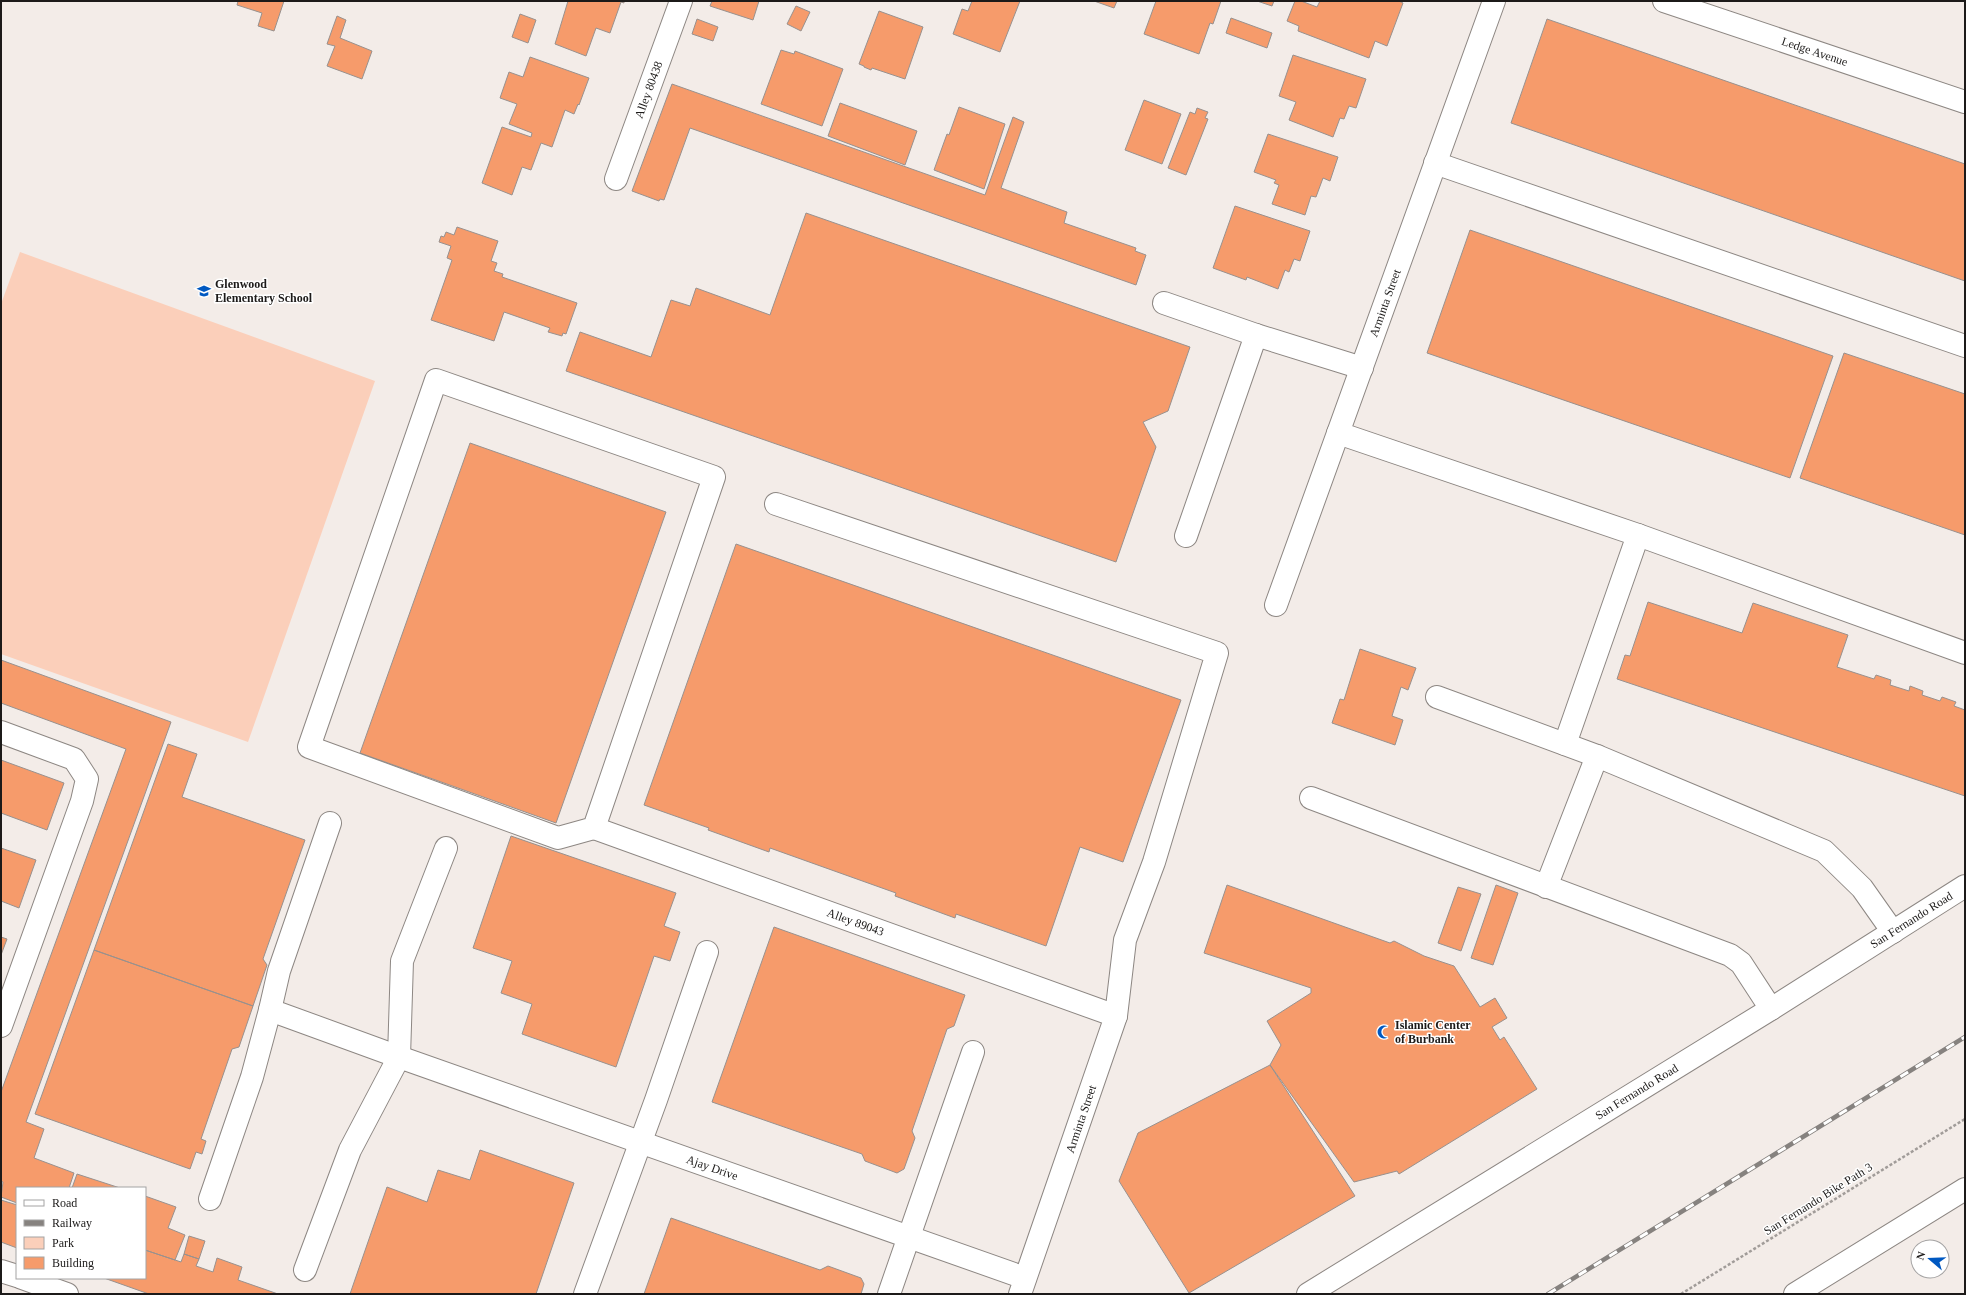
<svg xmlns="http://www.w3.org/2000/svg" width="1966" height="1295" font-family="'Times New Roman',serif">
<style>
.green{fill:#fbcfba}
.building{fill:#f69b6b;stroke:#98918e}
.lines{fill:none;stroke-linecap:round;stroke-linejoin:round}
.minor-casing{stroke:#8d8783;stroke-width:24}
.major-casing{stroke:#8d8783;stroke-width:24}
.path{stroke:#a19c99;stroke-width:2.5;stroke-dasharray:3 2;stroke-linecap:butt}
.minor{stroke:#fff;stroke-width:22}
.major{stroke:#fff;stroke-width:22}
.rail-casing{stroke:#86827f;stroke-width:4.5}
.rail{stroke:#fff;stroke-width:3;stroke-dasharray:9;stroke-linecap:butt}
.labels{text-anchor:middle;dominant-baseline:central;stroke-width:3;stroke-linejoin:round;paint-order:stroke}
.street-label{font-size:12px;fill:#1c1a19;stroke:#fff}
.poi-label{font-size:12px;font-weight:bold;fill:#1c1a19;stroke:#fff;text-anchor:start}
</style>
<rect width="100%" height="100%" fill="#f3ece8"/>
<!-- green -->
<path class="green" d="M20,252L375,381L248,742L1,654V304Z"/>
<!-- building -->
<path class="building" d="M238,1H284L274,31L258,26L262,13L237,5Z
M568,1H624V3L621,2L610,33L596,28L586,56L555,44Z
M712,1H759L753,20L710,6Z
M972,1H1020L1000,52L953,34L962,9L968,11Z
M1094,1H1117L1114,8Z
M1156,1H1221L1213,24L1210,23L1199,54L1144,34Z
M1257,1H1274L1272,6Z
M1295,1H1301L1317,7L1320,1H1399L1403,3L1387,46L1375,41L1369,58L1298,31L1299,26L1287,21Z
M796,6L810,12L801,31L787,24Z
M879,11L923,27L905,79L872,68L871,70L864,67V66L859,64Z
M520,14L536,20L528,43L512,37Z
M337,16L346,20L340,38L372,51L362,79L327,66L335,46L327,44Z
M1231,18L1272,33L1267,48L1226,33Z
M697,19L718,27L713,41L692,34Z
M1547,19L1965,164V281L1511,123Z
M781,50L794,54L795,51L843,69L822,126L761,104Z
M1293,55L1366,79L1356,108L1349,106L1344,119L1340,118L1333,137L1289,120L1296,102L1279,96Z
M530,57L589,78L579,105L578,104L574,114L565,110L552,147L541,143L531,170L522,167L512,195L482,183L502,127L531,137L532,133L509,124L517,104L500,98L509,72L523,77Z
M672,84L985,195L1013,117L1024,122L1001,188L1067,212L1064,223L1136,248L1135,251L1146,255L1136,285L690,128L664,200L660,199L659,201L632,191Z
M1144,100L1181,114L1162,164L1125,150Z
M840,103L917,131L905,165L828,136Z
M959,107L1005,124L984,189L934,170L947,134L949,135Z
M1197,108L1208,112L1205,118L1208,119L1186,175L1168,168L1190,112L1195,114Z
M1268,134L1338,157L1330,181L1323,178L1316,197L1311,196L1305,215L1272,204L1279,185L1274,183L1276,180L1254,172Z
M1235,206L1310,231L1300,261L1294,259L1289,272L1285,270L1278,289L1247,277L1246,280L1213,268Z
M806,213L1190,347L1168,411L1143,422L1156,447L1116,562L566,371L580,332L651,357L671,300L690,306L696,288L770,315Z
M457,227L498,241L491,261L497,263L494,271L503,274L502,277L577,303L566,334L563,333L562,336L548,332L550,328L504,312L494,341L431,320L452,260L447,258L451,246L439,242L441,236L444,237L446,232L454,235Z
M1470,230L1833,356L1790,478L1427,353Z
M1844,353L1965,394V535L1800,478Z
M470,443L666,512L556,823L360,753Z
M736,544L1181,700L1123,862L1080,847L1046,946L956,914L955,918L895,896L896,893L770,848L769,852L708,830L709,828L644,805Z
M1648,602L1742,633L1753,603L1848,635L1837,667L1874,679L1876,675L1891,680L1890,685L1909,691L1910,686L1923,691L1922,695L1940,701L1942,697L1956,702L1954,706L1965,710V796L1617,679L1625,655L1630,656Z
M1360,649L1416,668L1408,690L1401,687L1392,716L1403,720L1395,745L1332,723L1340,699L1344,700Z
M1,660L171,722L26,1122L44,1129L34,1158L74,1173L69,1188H17V1203L1,1197L3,1182L1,1181V1092L126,749L1,703Z
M168,744L197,754L182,797L305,840L263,959L267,965L253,1006L94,950Z
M1,760L64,783L47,830L1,813Z
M511,836L676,893L664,926L680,932L670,961L654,956L616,1067L522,1034L532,1004L501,993L512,961L473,948Z
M1,848L36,860L19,908L1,901Z
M1227,885L1390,943L1394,941L1424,956L1454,966L1480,1007L1495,998L1507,1018L1492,1027L1500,1040L1504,1037L1537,1089L1399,1174L1397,1171L1354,1182L1270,1065L1281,1045L1267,1021L1311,993V988L1204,953Z
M1496,885L1518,893L1493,965L1471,958Z
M1458,887L1481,894L1461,951L1438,943Z
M774,927L965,995L954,1026L947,1029L912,1131L915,1138L904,1169L897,1173L865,1161L862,1154L712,1102Z
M1,937L7,939L1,955Z
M94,950L253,1006L239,1047L232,1049L201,1139L206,1141L202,1154L196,1152L190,1169L35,1114Z
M1270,1065L1355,1196L1189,1293L1119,1181L1138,1133Z
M480,1150L574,1183L536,1294H350L387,1187L427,1202L438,1170L470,1180Z
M77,1174L120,1188H72Z
M145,1196L176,1207L168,1228L185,1235L175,1260L145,1250Z
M1,1200L17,1205V1248L1,1242Z
M671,1218L820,1270L828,1266L861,1278L864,1284L861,1294H644Z
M189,1236L205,1241L199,1259L184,1254Z
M145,1250L181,1262L184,1254L199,1259L196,1266L213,1272L217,1258L242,1267L238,1280L278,1294H149L104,1278H145Z"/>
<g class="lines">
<!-- minor casing -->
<g class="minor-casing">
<g id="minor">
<path id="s1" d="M1664,1L1965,102"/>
<path d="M1435,163L1965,346"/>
<path id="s2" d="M616,179L681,1"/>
<path d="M1164,303L1256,335"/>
<path d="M436,380L714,477L594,828L558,838L309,747Z"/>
<path d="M1338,433L1638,535L1965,653"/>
<path d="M776,504L1217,653L1154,862L1125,940L1116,1016L1020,1294"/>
<path d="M1186,536L1256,335L1362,368"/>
<path id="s3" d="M1276,605L1494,1"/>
<path d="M1437,697L1597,756L1824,851L1862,888L1893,932"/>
<path d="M1,732L74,759L87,779L82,801L1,1026"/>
<path d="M1565,744L1638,535"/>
<path d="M1311,798L1730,955L1741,963L1771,1009"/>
<path id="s4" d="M330,823L279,971L270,1010L399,1057L1025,1278"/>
<path id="s5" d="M594,828L1116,1016"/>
<path d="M1546,887L1597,756"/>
<path d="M210,1199L252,1077L270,1010"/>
<path d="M305,1270L350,1150L399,1057L402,961L446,848"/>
<path d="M1,1271L17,1276"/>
<path d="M22,1278L67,1294"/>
<path d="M585,1294L656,1100L707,952"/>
<path d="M889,1294L973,1052"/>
<path id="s6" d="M1308,1294L1771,1009L1965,886"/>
</g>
</g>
<!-- major casing -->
<g class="major-casing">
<path id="major" d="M1795,1294L1965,1189"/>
</g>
<!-- path -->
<path class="path" d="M1681,1294L1965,1119"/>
<!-- minor -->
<use href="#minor" class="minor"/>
<!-- major -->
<use href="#major" class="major"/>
<!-- rail casing -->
<g class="rail-casing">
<path id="rail" d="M1548,1294L1965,1037"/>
</g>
<!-- rail -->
<use href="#rail" class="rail"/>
</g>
<!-- icons -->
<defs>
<g id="school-bare" transform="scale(1.08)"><path d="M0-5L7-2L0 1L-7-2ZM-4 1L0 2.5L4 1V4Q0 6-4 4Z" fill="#0058c1" stroke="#fff" stroke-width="2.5" paint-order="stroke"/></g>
<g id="mosque-bare" transform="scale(1.08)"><path d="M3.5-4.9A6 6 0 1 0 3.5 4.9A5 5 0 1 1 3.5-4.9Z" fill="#0058c1" stroke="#fff" stroke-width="2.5" paint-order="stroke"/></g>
</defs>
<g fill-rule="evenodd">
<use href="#school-bare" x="204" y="291"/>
<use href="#mosque-bare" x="1384" y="1032"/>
</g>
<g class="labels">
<!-- street labels -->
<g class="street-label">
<text stroke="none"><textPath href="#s1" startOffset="159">Ledge Avenue</textPath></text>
<text stroke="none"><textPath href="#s2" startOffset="95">Alley 80438</textPath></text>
<text stroke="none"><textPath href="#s3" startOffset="321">Arminta Street</textPath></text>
<text stroke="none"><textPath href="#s6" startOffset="710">San Fernando Road</textPath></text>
<text stroke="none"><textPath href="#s5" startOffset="278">Alley 89043</textPath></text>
<text stroke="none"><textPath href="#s6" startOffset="386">San Fernando Road</textPath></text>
<text transform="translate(1081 1119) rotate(-71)">Arminta Street</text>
<text stroke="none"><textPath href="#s4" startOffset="666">Ajay Drive</textPath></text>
<text transform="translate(1818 1199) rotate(-32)">San Fernando Bike Path 3</text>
</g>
<!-- poi labels -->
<g class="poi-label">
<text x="215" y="284">Glenwood<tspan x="215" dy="14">Elementary School</tspan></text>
<text x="1395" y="1025">Islamic Center<tspan x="1395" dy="14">of Burbank</tspan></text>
</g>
</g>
<!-- border -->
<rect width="1966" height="1295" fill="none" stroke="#1c1a19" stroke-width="4"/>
<!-- legend -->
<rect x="16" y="1187" width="130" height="92" fill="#ffffff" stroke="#a4a3a3"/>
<rect x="24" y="1200" width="20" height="6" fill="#ffffff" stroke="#a4a3a3"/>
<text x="52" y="1207" font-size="12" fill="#1c1a19">Road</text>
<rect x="24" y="1220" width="20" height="6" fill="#86827f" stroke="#a4a3a3"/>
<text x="52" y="1227" font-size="12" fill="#1c1a19">Railway</text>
<rect x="24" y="1237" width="20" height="12" fill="#fbcfba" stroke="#a4a3a3"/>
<text x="52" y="1247" font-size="12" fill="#1c1a19">Park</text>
<rect x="24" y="1257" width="20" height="12" fill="#f69b6b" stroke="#a4a3a3"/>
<text x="52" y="1267" font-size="12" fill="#1c1a19">Building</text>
<!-- north arrow -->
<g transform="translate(1930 1259) rotate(289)"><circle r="19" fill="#ffffff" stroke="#a4a3a3"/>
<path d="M0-3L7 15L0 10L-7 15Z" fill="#0058c1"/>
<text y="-6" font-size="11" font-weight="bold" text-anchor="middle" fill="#1c1a19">N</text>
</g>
</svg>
